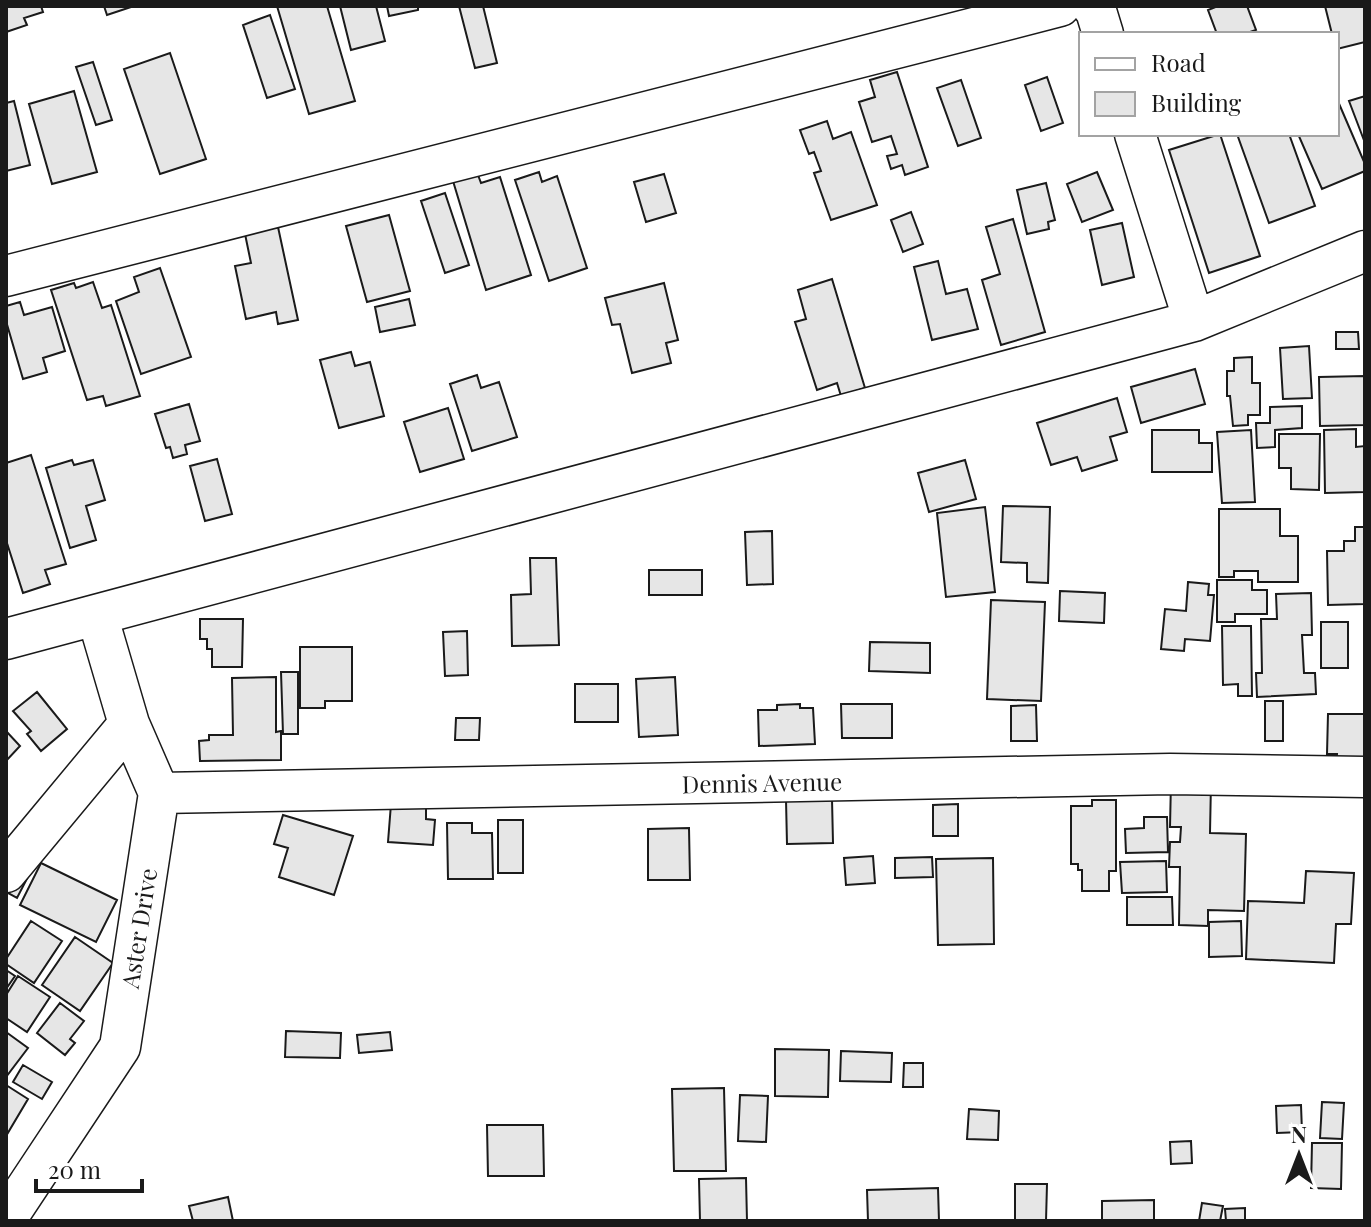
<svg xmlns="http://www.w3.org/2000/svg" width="1371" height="1227" font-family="'Playfair Display',serif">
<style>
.building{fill:#e6e6e6;stroke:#1a1a1a;stroke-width:2}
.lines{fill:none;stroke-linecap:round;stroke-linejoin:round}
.minor-casing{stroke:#1a1a1a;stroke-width:43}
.minor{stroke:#fff;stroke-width:40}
.labels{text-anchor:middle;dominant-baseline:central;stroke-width:6;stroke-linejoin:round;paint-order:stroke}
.street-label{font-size:24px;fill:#1a1a1a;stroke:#fff}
</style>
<rect width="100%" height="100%" fill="#fff"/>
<!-- building -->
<path class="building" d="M6,6H41L43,12L24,18L27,25L6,32Z
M104,6H134L107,15Z
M277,6H327L355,101L309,114Z
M340,6H376L385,41L351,50Z
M387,6H418V10L389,16Z
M459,6H483L497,63L475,68Z
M1218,6H1247L1256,30L1244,34H1217L1208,10Z
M1325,6H1365V42L1337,49V34H1332Z
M270,15L295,89L267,98L243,25Z
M170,53L206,159L160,174L124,69Z
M93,62L112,120L96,125L76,67Z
M897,72L928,167L905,175L902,165L891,169L887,156L897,154L891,136L872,142L859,102L875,97L870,80Z
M1047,77L1063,123L1041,131L1025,85Z
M961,80L981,138L958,146L937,88Z
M74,91L97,172L52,184L29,104Z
M1365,96V143L1349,101Z
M1337,99L1365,164V171L1322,189L1298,134H1337Z
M14,101L30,165L6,171V103Z
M827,121L833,139L851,132L877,205L831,220L814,173L821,171L814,152L809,154L800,130Z
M1220,134L1260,256L1209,273L1169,150Z
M1237,134H1289L1315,206L1269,223Z
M539,172L542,182L557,176L587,268L549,281L515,180Z
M1097,172L1113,210L1082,222L1067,184Z
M664,174L676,213L646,222L634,182Z
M478,175L481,183L500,177L531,275L486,290L453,181Z
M1046,183L1055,220L1048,222L1049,229L1027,234L1017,190Z
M445,193L469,265L445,273L421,201Z
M911,212L923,244L903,252L891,220Z
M389,215L410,291L367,302L346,226Z
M1013,219L1045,332L1001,345L982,280L1000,274L986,227Z
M1122,223L1134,277L1102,285L1090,230Z
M278,227L298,320L278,324L276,312L246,319L235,266L251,263L245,234Z
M938,261L946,294L967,289L978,329L932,340L914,267Z
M160,268L191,357L141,374L116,301L139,292L134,277Z
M832,279L865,388L841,396L837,383L817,390L795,322L806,319L798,290Z
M93,282L102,308L111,305L140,396L106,406L103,396L87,400L51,290L74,283L76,288Z
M664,283L678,340L666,343L671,363L632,373L620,324L612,325L605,298Z
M409,299L415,325L380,332L375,307Z
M20,302L24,315L52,307L65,351L43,358L47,372L23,379L6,321V306Z
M1336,332H1358L1359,349H1336Z
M1309,346L1312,398L1283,399L1280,348Z
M351,352L355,366L370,362L384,416L339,428L320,360Z
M1252,357V383H1260V415H1248V425L1233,426L1230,396H1227V371H1234V358Z
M1195,369L1205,404L1141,423L1131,387Z
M477,375L481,388L499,382L517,437L472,451L450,384Z
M1365,376V425L1320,426L1319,377Z
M1117,398L1127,432L1110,437L1117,460L1082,471L1077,457L1051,465L1037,423Z
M189,404L200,441L185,445L187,454L173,458L170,447L166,448L155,414Z
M1302,406V428L1275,430V447L1257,448L1256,423H1270V407Z
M448,408L464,459L420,472L404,422Z
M1356,429V447L1365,446V492L1325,493L1324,430Z
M1152,430H1199V443H1212V472H1152Z
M1251,430L1255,502L1222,503L1217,432Z
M1279,434H1320L1319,490L1291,489V468H1279Z
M31,455L66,564L45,570L50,584L23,593L6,540V463Z
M217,459L232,514L205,521L190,466Z
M72,460L74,465L93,460L105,500L86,506L96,540L70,548L46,468Z
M965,460L976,499L929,512L918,473Z
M1003,506L1050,507L1048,583L1027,582V563L1001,562Z
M985,507L995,592L946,597L937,513Z
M1219,509H1280V536H1298V582H1258V571H1234V577H1219Z
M1355,527H1365V604L1328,605L1327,551H1344V541H1355Z
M772,531L773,584L747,585L745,532Z
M530,558H556L559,645L512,646L511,595L531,594Z
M649,570H702V595H649Z
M1217,580H1252V590H1267V614H1235V622H1217Z
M1188,582L1209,584L1208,595H1214L1210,641L1185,639L1184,651L1161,649L1165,609L1186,611Z
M1060,591L1105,593L1104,623L1059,621Z
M1311,593L1312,635H1302L1304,673H1315L1316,694L1257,697L1256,673H1262L1261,619H1277L1276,594Z
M991,600L1045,602L1041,701L987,699Z
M200,619H243L242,667H212V649H207V639H200Z
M1321,622H1348V668H1321Z
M1222,626H1251L1252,696H1238V684L1223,685Z
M467,631L468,675L445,676L443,632Z
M870,642L930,643V673L869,671Z
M300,647H352V701H325V708H300Z
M281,672H298V734H283Z
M276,677V732L281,731V760L200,761L199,741L209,740V735H233L232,678Z
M675,677L678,735L639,737L636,679Z
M575,684H618V722H575Z
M37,692L67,729L41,751L27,734L31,731L13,711Z
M1265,701H1283V741H1265Z
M800,704V708H813L815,744L759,746L758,710H777V705Z
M841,704H892V738H842Z
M1036,705L1037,741H1011V706Z
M1328,714H1365L1364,769L1336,768L1337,754H1327Z
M456,718H480L479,740H455Z
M6,731L20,746L6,761Z
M1171,781L1211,782L1210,833L1246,834L1244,911L1208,910V926L1179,925L1180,867H1169L1170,842H1180L1181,827H1170Z
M832,799L833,843L787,844L786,800Z
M1092,800H1116V871H1109V891H1082V870H1078V864H1071V806H1092Z
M391,804L426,806V819L435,820L433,845L388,842Z
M958,804V836H933V805Z
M283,815L353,836L334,895L279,877L288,848L274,844Z
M1144,817H1167L1168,852L1126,853L1125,829L1144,828Z
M498,820H523V873H498Z
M447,823H472V833H492L493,879H448Z
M689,828L690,880H648V829Z
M873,856L875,883L846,885L844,858Z
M932,857L933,877L895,878V858Z
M993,858L994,944L938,945L936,859Z
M1166,861L1167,892L1122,893L1120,862Z
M41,863L117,900L96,942L20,905Z
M33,867L17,898L6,892V886Z
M1306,871L1354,873L1351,924H1336L1334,963L1246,959L1248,901L1304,903Z
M1127,897H1172L1173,925H1127Z
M31,921L62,941L34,983L6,964V959Z
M1241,921L1242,956L1209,957V922Z
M75,937L113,963L80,1011L42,985Z
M6,970L15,976L6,989Z
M18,976L50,997L27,1032L6,1018V995Z
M60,1003L84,1021L70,1039L75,1043L65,1055L37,1033Z
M286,1031L341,1033L340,1058L285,1057Z
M6,1032L28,1048L6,1077Z
M390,1032L392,1050L359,1053L357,1035Z
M775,1049L829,1050L828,1097L775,1096Z
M841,1051L892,1053L891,1082L840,1081Z
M904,1063H923V1087H903Z
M23,1065L52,1082L42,1099L13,1082Z
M6,1085L28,1099L6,1136Z
M724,1088L726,1171H674L672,1089Z
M740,1095L768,1096L766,1142L738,1141Z
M1322,1102L1344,1103L1342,1139L1320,1138Z
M1301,1105L1302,1132L1277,1133L1276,1106Z
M969,1109L999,1111L998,1140L967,1139Z
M487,1125H543L544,1176H488Z
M1191,1141L1192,1163L1171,1164L1170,1142Z
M1312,1143H1342L1341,1189L1311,1188Z
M746,1178L747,1221H700L699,1179Z
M1015,1184H1047L1046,1221L1015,1220Z
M938,1188L939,1221H868L867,1190Z
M228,1197L233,1221H193L189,1206Z
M1154,1200V1221H1102V1201Z
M1202,1203L1223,1206L1220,1221H1199Z
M1245,1208V1221H1226L1225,1209Z"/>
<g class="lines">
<!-- minor casing -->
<g class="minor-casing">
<path id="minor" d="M1092,6L1096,11L1103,34
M1135,134L1194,321
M6,276L1060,6
M6,639L1194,321L1365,251
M159,793L1170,774L1365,777
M6,872L129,724
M6,1219L120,1047L159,793L129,724L97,615"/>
</g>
<!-- minor -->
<use href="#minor" class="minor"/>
</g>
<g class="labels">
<!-- street labels -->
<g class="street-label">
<text transform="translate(762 782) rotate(-1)">Dennis Avenue</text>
<text transform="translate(138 928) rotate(-81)">Aster Drive</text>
</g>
</g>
<!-- border -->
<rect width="1371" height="1227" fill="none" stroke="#1a1a1a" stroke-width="16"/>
<!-- legend -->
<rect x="1079" y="32" width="260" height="104" fill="#ffffff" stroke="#a3a3a3" stroke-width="2"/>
<rect x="1095" y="58" width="40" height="12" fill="#ffffff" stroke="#a3a3a3" stroke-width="2"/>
<text x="1151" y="72" font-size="24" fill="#1a1a1a">Road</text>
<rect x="1095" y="92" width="40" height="24" fill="#e6e6e6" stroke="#a3a3a3" stroke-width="2"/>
<text x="1151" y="112" font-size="24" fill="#1a1a1a">Building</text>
<!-- north arrow -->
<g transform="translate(1299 1155)" stroke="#ffffff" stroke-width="6" paint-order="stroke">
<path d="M0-6L14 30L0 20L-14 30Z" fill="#1a1a1a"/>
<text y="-12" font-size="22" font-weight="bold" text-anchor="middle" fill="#1a1a1a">N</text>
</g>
<!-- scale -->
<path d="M36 1179v12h106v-12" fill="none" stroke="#1a1a1a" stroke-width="4"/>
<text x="48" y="1179" font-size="24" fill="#1a1a1a" stroke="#ffffff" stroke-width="6" paint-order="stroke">20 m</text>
</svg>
